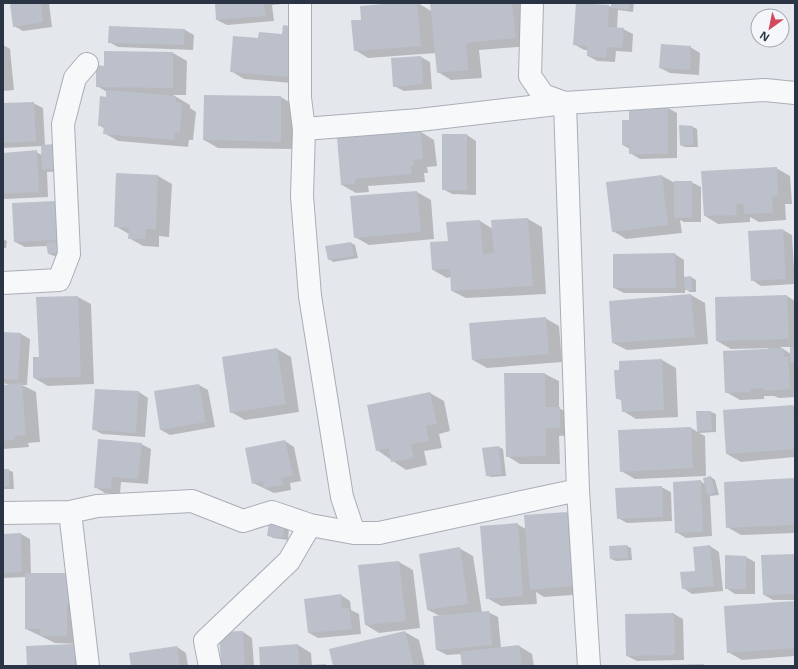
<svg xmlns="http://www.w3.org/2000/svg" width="798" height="669" font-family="'Noto Sans',sans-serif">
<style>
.shadow{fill:#0003;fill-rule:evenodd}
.building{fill:#bbc0ca}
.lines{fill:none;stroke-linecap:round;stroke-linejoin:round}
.minor-casing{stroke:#a9aeb7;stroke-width:24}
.minor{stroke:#f7f8fa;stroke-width:22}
</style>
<rect width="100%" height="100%" fill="#e4e7ec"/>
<!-- shadow -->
<path class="shadow" d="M11,3H49L52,27L23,31L14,26Z
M216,3H282V4L272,5L274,21L227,25L217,20Z
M408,3H418L431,11V3H525L529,46L479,50L482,78L451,80L438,72L436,53L368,58L355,50L362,20Z
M612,3H634L633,12L618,10L617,28L623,29L633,34L632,52L616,51L615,62L597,61L588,56V50H584L574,44L609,6L612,7Z
M185,30L194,35L193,50L118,47L109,42Z
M259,39L303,84L244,79L231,71Z
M3,45L10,49L14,90L3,91Z
M690,47L700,53L699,75L670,73L660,68Z
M173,53L187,61L186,95H173L190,105V108L196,112L193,140H189L188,147L118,141L104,133L105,129L99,125L107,92L97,86L105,67Z
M421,57L430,62L432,89L404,91L394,86Z
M281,97L294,105V149L218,148L204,140Z
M33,103L43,108L45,145L61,171L47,172L48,197L4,199L3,154L36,152L42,155V146L3,148V104Z
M668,108L677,113V158L640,159L630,153V149L623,145L630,121Z
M693,127L697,129L698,147H685L680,145Z
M421,132L434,140L437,166L427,167L428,173H424L425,182L368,186L369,192L356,193L342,185Z
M467,135L476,141V195L452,194L443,189Z
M776,168L790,176L792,204H785L786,220L759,222L750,217V222L718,224L705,216Z
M117,174L158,176L172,184L169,237L159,236V247L143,246L129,238V234L115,226Z
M662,176L675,183L691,182L701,187V222H684L680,220L682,233L626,239L613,231L607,183Z
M417,192L431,200L434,239L369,245L355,237Z
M57,202L68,254L54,256L49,254L48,246L25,247L15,242Z
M528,219L542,227L546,294L466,298L452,291L451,277L447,278L433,270L449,242L448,223L480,221L493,229V221Z
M783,230L792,235L795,284L761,286L752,280Z
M3,239L7,241L6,248H3Z
M351,243L355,245L358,258L333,262L329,259Z
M675,254L684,260V278L691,277L696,280V292H690L685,289V293H624L614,288Z
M691,295L705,303L708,344L627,350L613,343Z
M787,296L795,301V397L779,398L774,396H764V399L740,400L726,392L769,348L731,349L717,341ZM780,347H791V354Z
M78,297L91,304L94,384L48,386L34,378L40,358Z
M545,318L559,326L562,362L487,368L473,360Z
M3,333L21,334L30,339L27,385H22L36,392L40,442L28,443L29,447L3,449V386L11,385L3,383Z
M277,349L291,357L299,412L245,420L231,412L223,357Z
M662,360L676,368L678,417L636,419L623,411L622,401L617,398Z
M545,374L559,381V408L573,416L574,435L559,436L560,464H520L507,456Z
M199,385L208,390L215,427L170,435L161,430L155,392Z
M139,392L148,398L145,437L102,434L93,429Z
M430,393L444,401L450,431L439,434L442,448L424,451L427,465L406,470L377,450Z
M793,406L795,407V457L741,462L727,454Z
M697,412H711L716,414V432L699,433L705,436L706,476L635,479L621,471L691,428L698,432Z
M285,441L294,447L301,481L290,483L291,490L274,493L253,483Z
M141,444L151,449L148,484L121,482L120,494L105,493L95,487Z
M499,447L503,449L506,476L491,477L486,475Z
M3,470H8L13,472L14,489H3Z
M711,477L715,480L719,495L710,496L712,536L686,538L676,532L700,481L705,484Z
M795,479V533L741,535L727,527Z
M661,487L671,492L672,521L627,523L618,518Z
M567,513L581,521L587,594L544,597L536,592L537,604L501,606L487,598L517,524L526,529Z
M270,523L289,527L288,540L273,538L268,535Z
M21,534L30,539L31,574H67L81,644L55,643L26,629V577L3,578V535Z
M627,546L631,548L632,560L616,561L611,559Z
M710,546L719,552L723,591L692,594L683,588L696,572Z
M459,548L473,556L482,613L488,612L498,617L501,648L519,646L532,654L534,666H463L461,654L447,655L437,650L440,616L428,610L420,554Z
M795,555V600H773L764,595Z
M746,557L755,562V594H735L726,588Z
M399,562L413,570L420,628L379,633L366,625L359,566Z
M341,595L350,601L351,610L359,614L361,634L318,638L309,633Z
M795,602V656L742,660L728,652Z
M674,614L683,619L684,660L637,661L627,656L626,615Z
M243,632L252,638L254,666H222Z
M405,632L419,640L425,666H334Z
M73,645L83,651L84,666H28Z
M298,645L311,653L312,666H328H261Z
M177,647L186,653L188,666H132Z"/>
<!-- building -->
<path class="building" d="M10,3H41L43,22L13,27Z
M215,3H264L266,16L216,20Z
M395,3H417L421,46L354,51L351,20H361L360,6Z
M430,3H512L516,38L466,43L468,70L437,73Z
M576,3L609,5L608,27L624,28L622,48L607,47L606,58L587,56V46L573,45Z
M611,3H630L629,10L611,8Z
M283,25L298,27L290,77L230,72L233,36L258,38L259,32L282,34Z
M109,26L185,29L184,45L108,43Z
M661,44L691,46L690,70L659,68Z
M104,51L173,52V88L96,87V65L104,66Z
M421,56L423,84L393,87L391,58Z
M3,75H4L5,85H3Z
M106,90L176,96V102L182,103L180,133L175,132V140L103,134L104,126H98L100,96L106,97Z
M204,95L281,96V142L203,140Z
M34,102L36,141L3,143V103Z
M629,107H668V154H629V145H622V120H629Z
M679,125L693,126V145H680Z
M421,131L423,159L414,160V166H411L412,174L355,179V184L341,185L337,138Z
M442,134H467V190H442Z
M55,144L57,169L42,170L41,145Z
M37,150L39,192L3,194V153Z
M777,167L778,196L772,197L773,213L744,214L743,204H736L737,215L704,216L701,171Z
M116,173L158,175L156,229H146L145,239H128L129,228L114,227Z
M662,175L668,225L612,232L606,182Z
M674,181H692V217L674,218Z
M417,191L421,232L354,238L350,196Z
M57,201L59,240L14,242L12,203Z
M528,218L533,286L451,291L450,269L432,270L430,242L448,241L446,222L480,220L483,254L494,253L491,220Z
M783,229L786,279L751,281L748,231Z
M63,241L65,252L48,254L46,243Z
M351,242L354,256L328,260L325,246Z
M675,253L676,288H613V254Z
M691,276L692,290H685L684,277Z
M691,294L695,337L612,343L609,301Z
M787,295L789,339L716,341L715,297Z
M78,296L81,377L33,378V357H39L36,297Z
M546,317L549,354L472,360L469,323Z
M3,332L21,333L18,380L3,379Z
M790,347H795V362H790Z
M277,348L286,404L230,413L222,357Z
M783,348L784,357L788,356L790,389L764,391V388L750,389V392L725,393L723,351Z
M662,359L664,410L622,412L621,399H616L614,370H619V361Z
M504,373H545L546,407H560V428H546V456L506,457Z
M22,383L26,435L15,436V440L3,441V385Z
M199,384L206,422L160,430L154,391Z
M95,389L139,391L136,433L92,430Z
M430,392L437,424L426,426L429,441L411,444L414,458L391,462L389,448L376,451L367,405Z
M793,405L795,449L726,454L723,410Z
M696,411H711L712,430L697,431Z
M691,427L693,468L620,472L618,430Z
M98,439L142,443L138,479L112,477L111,489L94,488Z
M285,440L293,476L281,478L283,485L264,488L263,481L252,484L245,448Z
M499,446L502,474L486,476L482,448Z
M3,469H9V487H3Z
M711,476L715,493L707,495L703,478Z
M795,478V525L726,528L724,482Z
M701,480L703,532L675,533L673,482Z
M662,486L663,517L617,519L615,488Z
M567,512L573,586L530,590L524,515Z
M269,522L285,524L283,538L267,536Z
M518,523L523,596L486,599L480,526Z
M21,533L22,572L3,573V534Z
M627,545L628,558L610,559L609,546Z
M710,545L714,586L682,589L680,572L695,571L693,547Z
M460,547L468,604L427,610L419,554Z
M795,554V594L763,595L761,555Z
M725,555L746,556V589H725Z
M399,561L406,621L365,625L358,565Z
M25,573H67L74,604H67V636H40V629H25Z
M341,594L342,608H349L352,629L308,633L304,599Z
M795,601V648L727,653L724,606Z
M489,611L492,645L436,650L433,616Z
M674,613L675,655L626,656L625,614Z
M243,631L245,666H221L219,632Z
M405,631L414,666H333L329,649Z
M74,644L75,666H27L26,646Z
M298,644L299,666H260L259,647Z
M519,645L522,666H462L460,652Z
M177,646L180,666H131L129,653Z
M326,664V666H311V665Z
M704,664V666H667V665Z"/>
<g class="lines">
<!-- minor casing -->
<g class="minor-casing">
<path id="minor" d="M300,3V98L304,129L302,196L310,296L342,497L354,533
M532,3L530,76L543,95L565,103L578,490L589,666
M304,129L419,120L565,103L765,90L795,93
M3,283L59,280L69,254L63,124L75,78L87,64
M70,512L88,666
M3,513L70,512L97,506L192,501L243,521L272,512L310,525L354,533H379L578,490
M210,666L205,641L289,561L310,525"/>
</g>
<!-- minor -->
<use href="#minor" class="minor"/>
</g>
<!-- border -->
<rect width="798" height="669" fill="none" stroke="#2b3445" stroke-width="8"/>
<!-- north arrow -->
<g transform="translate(770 28) rotate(213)"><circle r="19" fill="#f4f6f9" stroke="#a4a8b1"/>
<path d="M0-3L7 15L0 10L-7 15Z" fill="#d1495b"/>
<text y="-6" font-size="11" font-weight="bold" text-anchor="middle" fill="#2b3445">N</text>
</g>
</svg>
